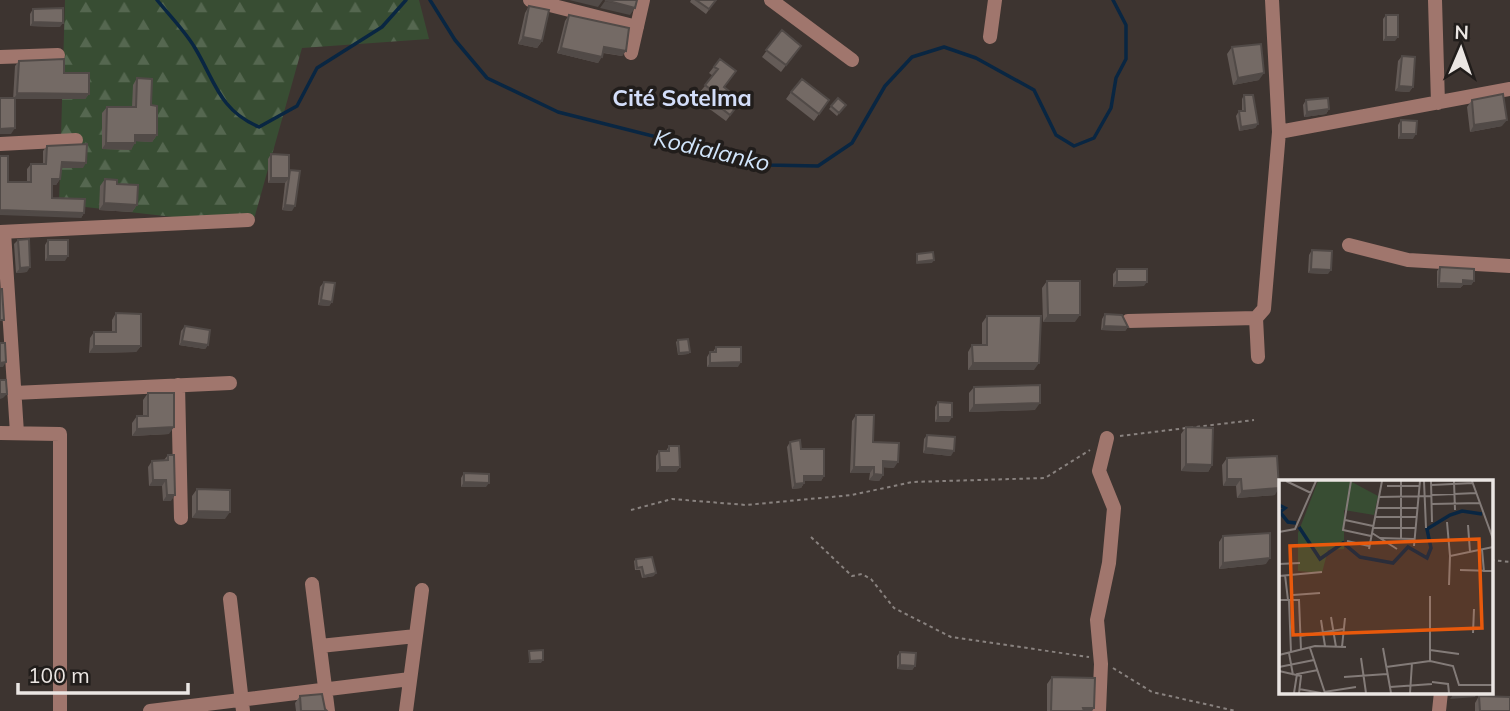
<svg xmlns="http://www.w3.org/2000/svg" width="1510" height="711" font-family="Mulish,sans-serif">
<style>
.forest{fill:url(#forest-firs)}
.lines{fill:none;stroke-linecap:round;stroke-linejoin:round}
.stream{stroke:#092642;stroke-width:3.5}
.path{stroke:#89827f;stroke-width:2;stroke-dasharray:3.5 3.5;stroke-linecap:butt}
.minor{stroke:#a0766d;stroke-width:14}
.wall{fill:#645b57}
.shaded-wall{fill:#514a47}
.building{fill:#746a65;stroke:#514a47;stroke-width:2}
.labels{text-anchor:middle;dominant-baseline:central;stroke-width:7;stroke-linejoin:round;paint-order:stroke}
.neighbourhood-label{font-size:23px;font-weight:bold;fill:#d3defa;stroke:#211d1b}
.water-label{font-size:23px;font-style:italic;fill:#d1e5fb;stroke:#211d1b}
.inset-river{fill:none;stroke:#092642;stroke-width:3.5}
.inset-road{fill:none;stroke:#837b78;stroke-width:2}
.view{fill:#e8590c;fill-opacity:0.15;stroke:#e8590c;stroke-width:3.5}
.inset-edge{fill:none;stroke:#ebe6e3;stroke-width:3.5}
</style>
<defs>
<pattern id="forest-firs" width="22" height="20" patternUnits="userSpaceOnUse" patternTransform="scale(1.75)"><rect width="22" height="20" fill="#384d33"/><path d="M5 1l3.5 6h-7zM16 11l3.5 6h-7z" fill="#556750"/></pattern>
</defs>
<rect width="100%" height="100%" fill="#3d3430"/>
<!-- forest -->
<path class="forest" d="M65,0H419L429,39L302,48L252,226L59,204Z"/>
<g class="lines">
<!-- stream -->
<path class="stream" d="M157,0C169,15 185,31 195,48C215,81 219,110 259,127L297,106L317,68L382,27L406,0
M430,0L455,40L487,78L558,112L767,165L818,166L852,143L885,86L912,57L944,47L976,58L1034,90L1056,135L1074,146L1094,138L1111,108L1116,78L1126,59V25L1113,0"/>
<!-- path -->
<path class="path" d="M1120,436L1254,420
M631,510L672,499L746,505L852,495L912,482L1045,478L1090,450
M811,537L852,576L862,574L871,579L894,608L951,637L1089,657
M1491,560L1510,562
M1113,668L1152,692L1236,711"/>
<!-- minor -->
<path class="minor" d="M530,0L637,27
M771,0L852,60
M1272,0L1279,132
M1435,0L1438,103
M990,37L995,0
M631,53L643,0
M0,57L58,55
M0,144L76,140
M0,232L248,220
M4,232L17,433
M1349,245L1408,260L1510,266
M1128,321L1256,318
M1258,357L1256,318L1264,309L1279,132L1510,89
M178,385L181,518
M14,393L230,383
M0,433L60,434V711
M312,584L328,711
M230,599L243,711
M320,646L416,636
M150,711L410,679
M406,711L422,590
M1099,711L1101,664L1097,620L1109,563L1114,508L1099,471L1107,438
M1439,711L1441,692"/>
</g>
<!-- wall -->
<path class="wall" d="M691,0H716L706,14L690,2Z
M529,6L542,41L537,48L518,44L525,13Z
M33,9L60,27L30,26V14Z
M569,15L626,51L622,56L603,53L598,63L557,53L565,21Z
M1386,15L1395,41H1383V19Z
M782,30L796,52L781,72L762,57Z
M1232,47L1259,80L1233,85L1227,54Z
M1402,56L1413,87L1409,92L1395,91L1398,61Z
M720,59L724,87L741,101L726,121L700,102L705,95L700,92L713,76L709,73Z
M19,61L64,73L89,94L85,99H15L11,134L15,66Z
M137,78L151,105L157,135L152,142L135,141L131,150L102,149V113L107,107H132L133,85Z
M791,92L829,100L814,121L786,99Z
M1244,95L1258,124L1255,128L1239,131L1236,116L1239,111H1242V99Z
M838,98L846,105L837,116L829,109Z
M1306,100L1329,109L1326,114L1304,117L1303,105Z
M1472,100L1502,126L1470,132L1467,107Z
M1401,120L1413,139H1398V125Z
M47,146L83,168H61L60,179L56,185H52V198L84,213L81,218L8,182H27V169L31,164H43V151Z
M271,154L289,172L292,211L282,210L285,183H268V159Z
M105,179L117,184L137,205L132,212L99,210L100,186Z
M18,240L27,272L16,273L14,244Z
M48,240L65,261H45V245Z
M1312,250L1328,274L1308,273L1309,255Z
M1440,267L1474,281L1471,285H1463L1460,288H1437V271Z
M1117,269L1144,286L1113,287V274Z
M1047,281L1075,322H1043L1042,288Z
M324,282L332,302L329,306L318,305L320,287Z
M116,313L141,346L136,352L89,353L90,338L94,332H112V320Z
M1105,314L1128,327L1125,331L1101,330L1102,319Z
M987,316L1034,370H968V352L972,345H982V323Z
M185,326L208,345L205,349L179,345L181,331Z
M678,340L690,352L688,354L678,355L676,342Z
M716,347L738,367H707V357L710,352H713Z
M974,387L1035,410L969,412V393Z
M148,393L169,434L132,436V423L137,416H143V400Z
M938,402L949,422H935V407Z
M856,415L873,442L894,468L883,467V475L879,481L869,480L870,473H850L852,421Z
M1186,427L1212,465L1208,472L1181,471V434Z
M927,435L951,456L923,453L924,439Z
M790,442L801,449L824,476L821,481H804V483L801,488L792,489L787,447Z
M669,446L680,467L676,472H656V456L659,451H666Z
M168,455L171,501H163L162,486H149L148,467L152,461L164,460Z
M1227,458L1275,495L1237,498L1236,486H1223L1222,465Z
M464,473L486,487H461V478Z
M197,489L225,519L192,518V496Z
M1223,536L1266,564L1219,569V542Z
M636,559L654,576L642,578L640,570H635L634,561Z
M900,652L915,666L912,670L897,669V656Z
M1052,677L1094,708L1092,711H1047V684Z
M300,696L325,709L327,711H296L295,703Z
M1479,696L1510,711H1475V703Z"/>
<!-- shaded-wall -->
<path class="shaded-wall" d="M569,0H603L598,7Z
M605,1L635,8L630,15L600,8Z
M33,22L63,23L60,27L30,26Z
M523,37L542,41L537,48L518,44Z
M1386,37H1398L1395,41H1383Z
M604,47L626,51L622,56L600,52Z
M561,48L602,57L598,63L557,53Z
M1264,73L1259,80L1233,85L1238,78Z
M1399,86L1413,87L1409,92L1395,91Z
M17,93L89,94L85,99H14Z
M1329,109L1326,114L1304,117L1307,112Z
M1507,120L1502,126L1470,132L1474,125Z
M1258,124L1255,128L1239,131L1241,127Z
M15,128L11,134H0V129Z
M1401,134H1416L1413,139H1398Z
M135,135H157L152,142L131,141Z
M106,143H135L131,150L102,149Z
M62,162L86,163L83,168H58Z
M271,178H289L285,183H268Z
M52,179H60L56,185H48Z
M104,203L137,205L132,212L99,210Z
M285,205L295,206L292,211L282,210Z
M0,210L84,213L81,218L0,215Z
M48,256H68L65,261H45Z
M934,260L932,263L916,264L917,262Z
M30,267L27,272L16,273L20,268Z
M1311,269L1331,270L1328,274L1308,273Z
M1463,280L1474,281L1471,285H1463L1460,288H1437L1439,283Z
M1117,282H1147L1144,286L1113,287Z
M321,300L332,302L329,306L318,305Z
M1048,315H1080L1075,322H1043Z
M1104,326L1128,327L1125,331L1101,330Z
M182,341L208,345L205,349L179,345Z
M94,346H141L136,352L89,353Z
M690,352L688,354L678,355L679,353Z
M6,362L3,367H0V363Z
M741,362L738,367H707L710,363Z
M973,363H1039L1034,370H968Z
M0,394H7L3,398L0,399Z
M1040,403L1035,410L969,412L974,405Z
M938,417H952L949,422H935Z
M174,427L169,434L132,436L137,429Z
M926,448L954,451L951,456L923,453Z
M883,461L898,462L894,468L879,467Z
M1186,464L1212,465L1208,472L1181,471Z
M660,467H680L676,472H656Z
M854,467H874L870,473H850Z
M874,474L883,475L879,481L869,480Z
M804,476H824L821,481H800Z
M1227,479H1241L1236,486H1223Z
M153,480H166L162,486H149Z
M464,482L489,483L486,487H461Z
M804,483L801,488L792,489L795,484Z
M1279,488L1275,495L1237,498L1242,491Z
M167,495H175L171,501H163Z
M197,511L230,512L225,519L192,518Z
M1270,558L1266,564L1219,569L1223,563Z
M656,573L654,576L642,578L644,576Z
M543,660L541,663H528L530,661Z
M900,665L915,666L912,670L897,669Z
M1477,694L1475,697L1450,699L1453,695Z
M1083,708H1094L1092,711H1081Z"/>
<!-- building -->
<path class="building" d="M605,0H637L635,8Z
M696,0H716L709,9Z
M529,6L549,10L542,41L523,37Z
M63,8V23L33,22V9Z
M569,15L629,28L626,51L604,47L602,57L561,48Z
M1386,15H1398V37H1386Z
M782,30L801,46L786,65L766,50Z
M1261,44L1264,73L1238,78L1232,47Z
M1402,56L1415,57L1413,87L1399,86Z
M64,59V73H89V94L17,93L19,61Z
M720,59L736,71L724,87L741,101L730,115L705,95L710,89L705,85L718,69L714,67Z
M137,78L152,79L151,105L157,106V135H135V143H106L107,107H136Z
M802,79L829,100L819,114L791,92Z
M1503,94L1507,120L1474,125L1472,100Z
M1244,95H1253L1258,124L1241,127L1239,111H1245Z
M0,98H15V128L0,129Z
M838,98L846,105L839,113L831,106Z
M1328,98L1329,109L1307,112L1306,100Z
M1401,120L1417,121L1416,134H1401Z
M87,144L86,163L62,162L60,179H52V198L85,199L84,213L0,210V156H8V182H31V164H46L47,146Z
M271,154L289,155V177L290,170L300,171L295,206L285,205L289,178H271Z
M105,179L117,180V184L138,185L137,205L104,203Z
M29,239L30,267L20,268L18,240Z
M48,240H68V256H48Z
M1312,250L1332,251L1331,270L1311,269Z
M933,252L934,260L917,262V254Z
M1440,267L1474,269V281L1463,280V284L1439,283Z
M1117,269H1147V282H1117Z
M1047,281H1080V315H1048Z
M324,282L335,283L332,302L321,300Z
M0,289H2L4,320H0Z
M116,313L141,314V346H94V332H116Z
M1105,314L1122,315L1128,327L1104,326Z
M987,316H1041L1039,363H973L972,345H987Z
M185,326L210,330L208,345L182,341Z
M688,339L690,352L679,353L678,340Z
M0,343H5L6,362L0,363Z
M716,347H741V362L710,363V352H716Z
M0,380H6L7,394H0Z
M1040,385V403L974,405V387Z
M148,393H174V427L137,429V416H148Z
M938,402L952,403V417H938Z
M856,415H874L873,442L899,443L898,462L883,461V475L874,474V467H854Z
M1186,427L1213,428L1212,465L1186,464Z
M927,435L955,437L954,451L926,448Z
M800,440L801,449H824V476H804V483L795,484L790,442Z
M669,446H679L680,467H660L659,451H669Z
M168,455H174L175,495H167L166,480H153L152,461L168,460Z
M1277,456L1279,488L1242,491L1241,479H1227V458Z
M464,473L489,474V483L464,482Z
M197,489L230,490V512L197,511Z
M1270,533V558L1223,563V536Z
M652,557L656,573L644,576L642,567L637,568L636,559Z
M543,650V660L530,661L529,651Z
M900,652L916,653L915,666L900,665Z
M1052,677L1095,678L1094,708H1083L1084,711H1051Z
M1453,692H1477V694L1453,695Z
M322,694L325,709L327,711H301L300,696Z
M1479,696L1510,697V711H1480Z"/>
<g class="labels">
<!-- neighbourhood labels -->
<g class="neighbourhood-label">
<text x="682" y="97">Cité Sotelma</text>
</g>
<!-- water labels -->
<g class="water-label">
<text transform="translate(712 150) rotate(13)">Kodialanko</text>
</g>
</g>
<!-- overview -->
<g transform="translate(1279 480)">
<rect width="214" height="214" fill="#3d3430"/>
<path d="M39,1H71L99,16L95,35L65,30V69L49,70L43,93L19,91V53Z" fill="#384d33"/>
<path class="inset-river" d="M0,25L6,28L1,32L9,42L17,43M20,47L41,79L64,63L81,77L114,83L129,67L148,78L152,68L148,49L171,35L183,31L203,34"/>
<path class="inset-road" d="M7,1L32,13M72,1L64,50L92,56M145,1L147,48M152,1L153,42M175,1L176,30M193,1L214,59M153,5L194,3M108,6H141M153,15L197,13M100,17L153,16M153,24L201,23M98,28H139M96,37H138M66,40L94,46M168,42L171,76M189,45L191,72M94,48H137M0,52L16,49L37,1M93,53L118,69M101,58L135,59M122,58V1M68,61L90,66M135,66L141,1M90,69L103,1M203,69L205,92M0,84L21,83M181,90L214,91M6,95L9,120M0,96L43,92M170,105L171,76L214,67M14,115L41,113M151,116V181M0,120H20L22,170M10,120L12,173M52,137L57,167M42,140L46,166M0,142L1,174M194,153L195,129M21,156L65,149M63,167L66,138M31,168L46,213M104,168L112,213M151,170L180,174M10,173L14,195M0,175L36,166L67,167M82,178L87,213M0,187L35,180M107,187L151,181L174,186L180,205H214M0,191L22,196L20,213M65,197L108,194M153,202L169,204L170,213M111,207L153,204M20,209L42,213M45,212L77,207M15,213L18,194L39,190M131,213L133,183"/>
<path class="view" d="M200,59L203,148L14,155L11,66Z"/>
<rect width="214" height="214" class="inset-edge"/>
</g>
<!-- north arrow -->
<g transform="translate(1461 49) rotate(2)" stroke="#211d1b" stroke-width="5" paint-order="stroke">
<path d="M0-5L12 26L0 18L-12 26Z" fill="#ebe6e3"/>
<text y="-10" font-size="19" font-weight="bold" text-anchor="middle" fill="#ebe6e3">N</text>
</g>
<!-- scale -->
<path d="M18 683v10h170v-10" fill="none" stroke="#ebe6e3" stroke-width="3.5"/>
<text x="28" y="683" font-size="21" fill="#ebe6e3" stroke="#211d1b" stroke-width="5" paint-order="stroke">100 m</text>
</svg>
